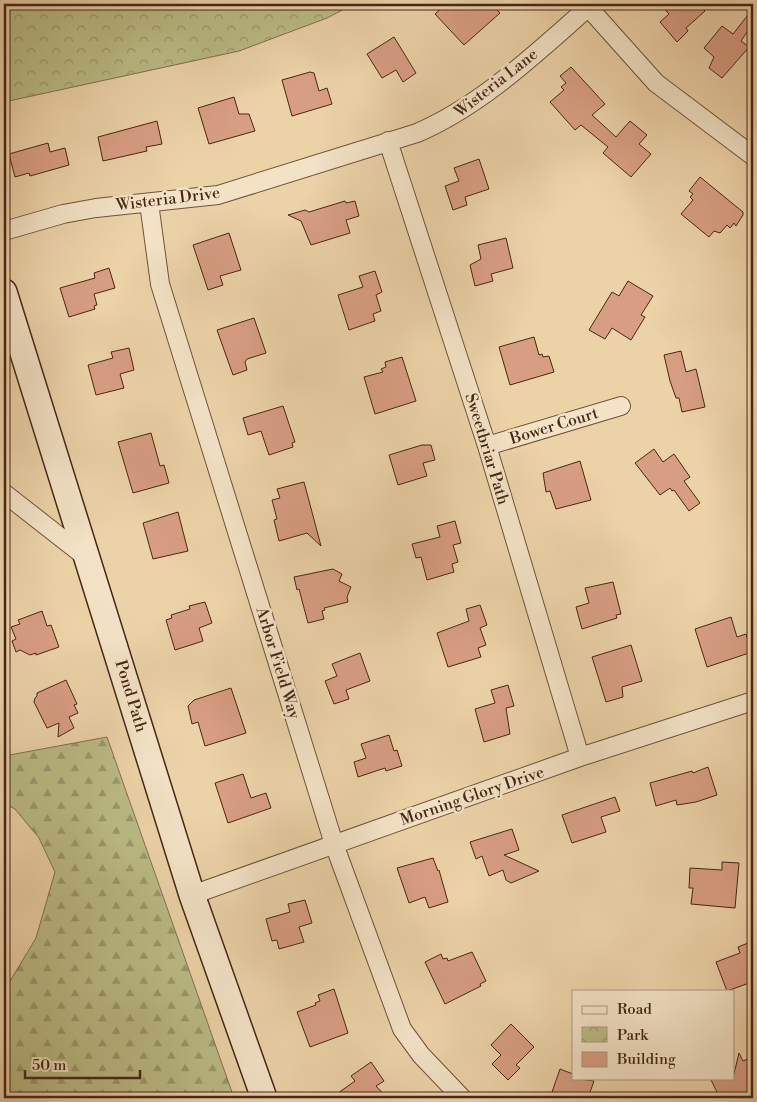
<svg xmlns="http://www.w3.org/2000/svg" width="757" height="1102" font-family="'Libre Bodoni',serif">
<style>
.forest{fill:url(#forest-firs);stroke:#82714d}
.park{fill:url(#park-crowns);stroke:#82714d}
.building{fill:#d89e82;stroke:#482716}
.lines{fill:none;stroke-linecap:round;stroke-linejoin:round}
.street-casing{stroke:#71523a;stroke-width:20}
.secondary-casing{stroke:#482716;stroke-width:28}
.street{stroke:#f3e2c6;stroke-width:18}
.secondary{stroke:#f3e2c6;stroke-width:25}
.labels{text-anchor:middle;dominant-baseline:central;stroke-width:5;stroke-linejoin:round;paint-order:stroke}
.street-label{font-size:16px;fill:#482716;stroke:#f3e2c6}
</style>
<defs>
<pattern id="forest-firs" width="22" height="20" patternUnits="userSpaceOnUse" patternTransform="scale(1.25)"><rect width="22" height="20" fill="#bbbb84"/><path d="M5 1l3.5 6h-7zM16 11l3.5 6h-7z" fill="#9a986b"/></pattern>
<pattern id="park-crowns" width="20" height="18" patternUnits="userSpaceOnUse" patternTransform="scale(1.25)"><rect width="20" height="18" fill="#bbbb84"/><path d="M2 6a3 3 0 1 1 6 0M12 15a3 3 0 1 1 6 0" fill="none" stroke="#9a986b"/></pattern>
</defs>
<rect width="100%" height="100%" fill="#ecd2a7"/>
<filter id="stains"><feTurbulence type="fractalNoise" baseFrequency=".004" numOctaves="4"/><feColorMatrix values="0 0 0 0 .2 0 0 0 0 .09 0 0 0 0 .02 0 0 0 .5 -.17"/></filter>
<radialGradient id="worn" r=".72"><stop offset=".6" stop-color="#630" stop-opacity="0"/><stop offset="1" stop-color="#630" stop-opacity=".3"/></radialGradient>
<!-- forest -->
<path class="forest" d="M107,737L234,1098H4V991L36,938L55,872L39,838L15,809L4,803V756Z"/>
<!-- park -->
<path class="park" d="M4,4H354L327,18L239,51L4,102Z"/>
<!-- building -->
<path class="building" d="M446,4H491L500,13L464,45L435,14Z
M660,4H698L705,11L686,28L688,31L677,42L660,22L669,14Z
M748,15L753,18V23L741,41L749,47L722,78L709,68L714,57L704,48L722,26L733,34Z
M394,37L416,73L403,82L396,70L382,78L367,54Z
M571,67L605,104L592,115L616,137L630,121L647,135L639,144L651,154L631,177L603,153L608,147L581,125L575,130L550,102L564,90L561,87L566,83L560,76Z
M310,72L314,73L319,91L327,88L332,104L292,116L282,80Z
M234,97L239,114H249L255,131L209,144L198,108Z
M157,121L162,144L146,147L147,151L103,161L98,137Z
M48,143L50,152L65,148L69,165L30,176L29,173L15,177L9,154Z
M479,159L489,189L465,197L467,205L453,210L445,186L459,181L454,168Z
M700,177L743,212V215L736,226L734,223L730,228L727,225L720,233L714,231L709,237L681,214L693,200L690,197L693,194L689,191Z
M345,201L346,203L355,201L359,216L346,220L350,233L311,245L301,221L288,215L305,210L309,212Z
M229,233L241,270L220,276L223,285L208,290L193,245Z
M506,238L513,268L491,274L493,281L475,286L470,265L481,259L478,245Z
M109,268L115,288L94,294L97,305L94,306L95,309L69,317L60,288L95,278L94,273Z
M375,271L382,292L376,295L381,311L373,314L375,321L349,330L338,295L363,287L359,276Z
M628,281L653,296L641,315L645,317L631,340L612,328L605,339L589,330L612,292L619,296Z
M254,318L266,353L247,359L245,362L247,370L233,375L217,330Z
M534,337L539,355L542,354L543,357L549,356L554,372L510,385L499,347Z
M129,348L134,370L120,374L124,388L96,395L88,365L113,358L111,352Z
M681,351L686,372L696,369L705,407L682,412L679,398H676L670,381L664,355Z
M402,357L416,401L375,414L364,377L383,372L381,369L386,367L385,362Z
M283,406L295,442L292,443L293,447L269,455L261,431L248,435L243,418Z
M151,433L160,466L164,465L169,483L133,493L118,442Z
M422,445H431L435,460L423,463L427,476L398,485L389,455Z
M654,449L663,462L674,454L690,477L684,481L700,503L689,511L674,490L672,491L670,488L660,495L635,463Z
M580,461L591,500L556,509L550,491L546,492L543,473Z
M304,482L321,546L307,533L279,541L274,520L277,519L272,500L280,498L277,489Z
M178,512L188,551L153,559L143,523Z
M455,521L461,543L453,545L458,562L452,564L454,572L427,580L421,557L416,558L412,544L440,537L437,526Z
M333,569L342,574L339,581L351,587L347,597L348,602L324,608L325,610L322,611L324,619L308,623L299,589L297,590L294,577Z
M613,582L621,614L616,615L617,618L582,629L576,607L589,603L585,588Z
M205,602L212,623L199,628L203,641L175,650L166,620L172,618L171,615L190,609L189,606Z
M480,605L487,625L480,628L486,645L478,648L481,657L448,667L437,633L469,621L466,609Z
M42,611L47,626L51,625L59,647L36,655V653L30,655L20,650L16,652L12,641L16,639L11,627L20,624L18,620Z
M731,617L737,637L746,634L752,652L707,667L695,629Z
M631,645L642,681L622,687L623,697L606,702L592,657Z
M360,653L370,681L346,690L349,699L334,704L325,681L337,676L332,664Z
M66,680L77,704L74,705L78,713L69,717L74,728L58,737L59,723L47,728L34,702L35,698L37,696V693Z
M508,685L514,706L506,708L510,734L484,742L475,709L495,703L491,690Z
M231,688L246,733L205,746L198,722L192,724L188,706L194,700Z
M389,735L394,751L397,750L402,766L386,771L385,768L358,777L354,762L366,758L361,744Z
M708,767L717,795L696,802L677,805L676,800L656,806L650,783L692,771L693,773Z
M243,774L251,798L266,793L271,808L228,823L215,783Z
M615,797L620,811L601,817L606,832L572,843L562,815Z
M512,829L519,850L504,855L539,871L511,883L506,880L503,870L489,876L482,856L476,859L470,842Z
M433,858L438,871L439,870L448,902L429,908L425,897L409,903L397,868Z
M722,862L739,863L735,908L691,904L693,888H689L690,868L722,870Z
M305,900L312,923L299,927L304,942L279,949L277,940L272,941L266,919L290,912L288,904Z
M753,941V984L752,982L727,991L716,962L740,953L738,947Z
M472,952L486,981L480,984L481,986L445,1004L425,962L441,954L443,959L447,958L448,961Z
M334,989L348,1033L310,1047L297,1012L316,1005L315,1003L320,1001L318,995Z
M511,1024L534,1047L516,1065L520,1068L508,1080L492,1064L501,1055L491,1045Z
M739,1053L743,1061L750,1058L753,1065V1071L748,1073L753,1084V1098H720L710,1078H733Z
M371,1062L384,1081L376,1086L387,1098H331L355,1081L351,1076Z
M560,1069L573,1074V1078L594,1081L588,1098H560L551,1095Z"/>
<g class="lines">
<!-- street casing -->
<g class="street-casing">
<path id="street" d="M588,7L656,83L753,156
M388,141L487,446L580,757
M149,203L160,284L334,844L402,1029L421,1055L462,1098
M4,231L63,214L96,208L218,195L417,133C484,104 538,51 592,4
M487,446L621,406
M4,493L87,558
M192,895L580,757L753,701"/>
</g>
<!-- secondary casing -->
<g class="secondary-casing">
<path id="secondary" d="M4,292L192,895L264,1098"/>
</g>
<!-- street -->
<use href="#street" class="street"/>
<!-- secondary -->
<use href="#secondary" class="secondary"/>
</g>
<g class="labels">
<!-- street labels -->
<g class="street-label">
<text transform="translate(496 83) rotate(-38)">Wisteria Lane</text>
<text transform="translate(168 199) rotate(-7)">Wisteria Drive</text>
<text transform="translate(554 426) rotate(-17)">Bower Court</text>
<text transform="translate(487 449) rotate(73)">Sweetbriar Path</text>
<text transform="translate(278 663) rotate(73)">Arbor Field Way</text>
<text transform="translate(131 696) rotate(73)">Pond Path</text>
<text transform="translate(472 796) rotate(-19)">Morning Glory Drive</text>
</g>
</g>
<!-- margin -->
<rect width="757" height="1102" fill="none" stroke="#ecd2a7" stroke-width="20"/>
<rect x="5" y="5" width="747" height="1092" fill="none" stroke="#482716" stroke-width="2.5"/>
<rect x="10" y="10" width="737" height="1082" fill="none" stroke="#482716"/>
<!-- legend -->
<rect x="572" y="990" width="162" height="90" fill="#f3e2c6" stroke="#af9780"/>
<rect x="582" y="1006" width="25" height="8" fill="#f3e2c6" stroke="#af9780"/>
<text x="617" y="1014" font-size="15" fill="#482716">Road</text>
<rect x="582" y="1027" width="25" height="15" fill="url(#park-crowns)" stroke="#af9780"/>
<text x="617" y="1040" font-size="15" fill="#482716">Park</text>
<rect x="582" y="1052" width="25" height="15" fill="#d89e82" stroke="#af9780"/>
<text x="617" y="1064" font-size="15" fill="#482716">Building</text>
<!-- scale -->
<path d="M25 1070v8h115v-8" fill="none" stroke="#482716" stroke-width="2.5"/>
<text x="32" y="1070" font-size="15" fill="#482716" stroke="#f3e2c6" stroke-width="4" paint-order="stroke">50 m</text>
<rect width="100%" height="100%" filter="url(#stains)"/>
<rect width="100%" height="100%" fill="url(#worn)"/>
</svg>
